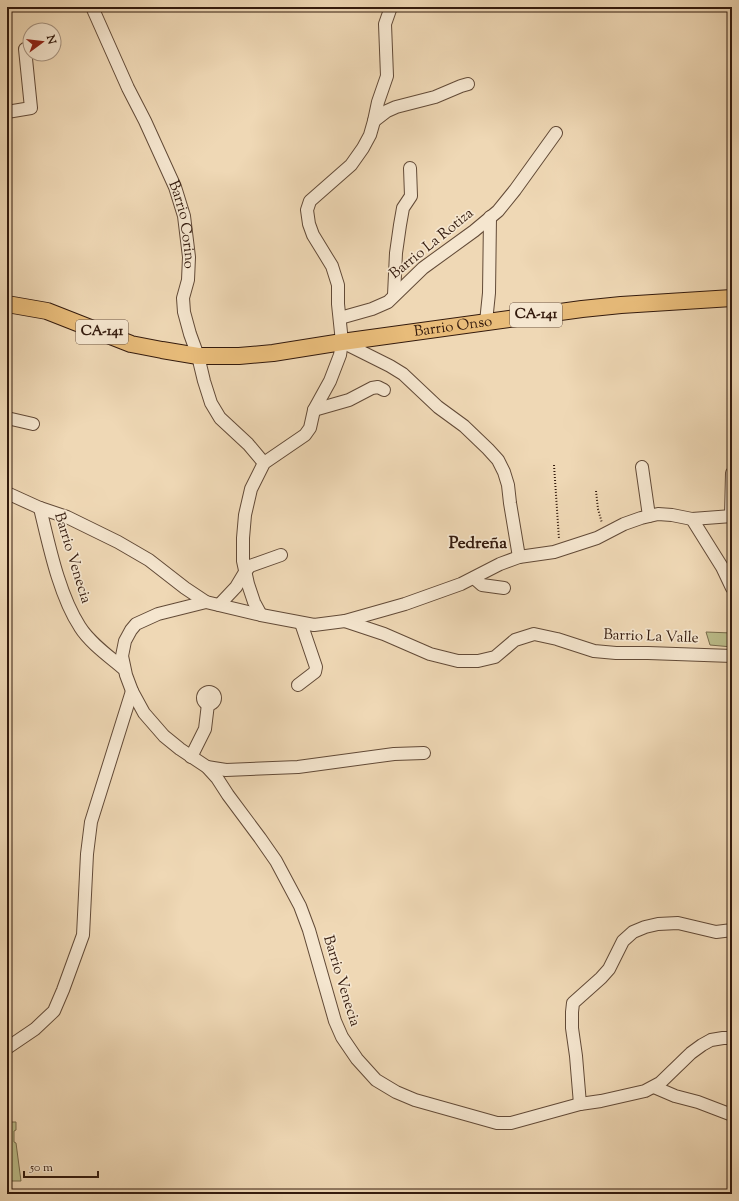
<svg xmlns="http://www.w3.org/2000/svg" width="739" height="1201" font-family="'Sorts Mill Goudy',serif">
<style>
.green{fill:#bcbe8b;stroke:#786c4c}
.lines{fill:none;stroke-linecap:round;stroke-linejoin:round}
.minor-casing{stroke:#624a37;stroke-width:14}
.major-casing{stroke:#331a0d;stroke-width:18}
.path{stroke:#331a0d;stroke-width:2;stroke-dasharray:1 2;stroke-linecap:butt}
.minor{stroke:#f5e6cf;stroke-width:12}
.major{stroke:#e8bc7a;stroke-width:16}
.labels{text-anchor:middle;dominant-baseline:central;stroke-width:3.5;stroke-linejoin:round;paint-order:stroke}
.shield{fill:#f5e6cf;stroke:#6d5747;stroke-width:1}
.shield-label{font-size:14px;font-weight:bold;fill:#331a0d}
.street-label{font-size:15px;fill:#331a0d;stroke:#f5e6cf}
.quarter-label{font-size:17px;font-weight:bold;fill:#331a0d;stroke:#f5e6cf}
</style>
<rect width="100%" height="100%" fill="#efd8b5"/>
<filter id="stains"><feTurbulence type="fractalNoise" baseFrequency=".005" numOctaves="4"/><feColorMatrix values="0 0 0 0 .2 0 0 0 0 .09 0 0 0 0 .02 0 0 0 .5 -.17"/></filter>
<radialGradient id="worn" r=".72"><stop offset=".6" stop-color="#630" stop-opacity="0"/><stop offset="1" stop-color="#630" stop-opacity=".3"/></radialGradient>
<!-- green -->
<path class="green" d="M706,632L732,633V647L710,645Z
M7,1114H10L11,1122H16V1130L14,1131V1142L16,1143L21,1181H7Z"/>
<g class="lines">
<!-- minor casing -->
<g class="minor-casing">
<g id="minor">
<path id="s1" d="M92,7L128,88L145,121L175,187L184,216L189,257L188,280L183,298L184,312L190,334L198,356L204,381L211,403L220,418L248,444L264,463"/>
<path d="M7,112L31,108L25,49"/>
<path d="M374,121L387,111L396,107L435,97L461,86L468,84"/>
<path d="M394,295L396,253L400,225L403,208L411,196L410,168"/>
<path d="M340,318L372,309L388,302L423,268L474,231L498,211L515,190L556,133"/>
<path d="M486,322L489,293L490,217"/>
<path d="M342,342L390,366L403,374L438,407L464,426L488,449L498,460L504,472L508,485L510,503L519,557"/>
<path d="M314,410L349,400L372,388L378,387L384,390"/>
<path d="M7,418L33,424"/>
<path d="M642,467L649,516"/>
<path d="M7,493L40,508L67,517L118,542L149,560L185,588L206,602L261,615L314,625L345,621L405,604L461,584L500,564L519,557L554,552L597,538L624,524L641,518L658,514L672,515L692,519L732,516"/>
<path d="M40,508C49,545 59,595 80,627C90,643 110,657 124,669"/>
<path d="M731,516L732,473"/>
<path d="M692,519L722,567L732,588"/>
<path d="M474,578L482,585L504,588"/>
<path d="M206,602L158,614L136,624L131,630L125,641L122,656L126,675L132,691L144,713L164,736L180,749L207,767L217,778L228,795L260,838L276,861L300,906L309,930L335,1021L342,1037L357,1059L376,1080L396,1092L415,1100L497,1123H511L580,1104L601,1101L645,1091L660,1083L691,1053L702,1045L711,1040L723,1038H732"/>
<path d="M219,605L236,587L245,572L250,566L281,555"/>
<path d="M261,615L254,602L248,584L243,561V538L245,515L251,489L264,463L305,435L310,428L314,410L330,381L340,355L342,342L338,304V285L332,266L313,235L309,224L307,210L310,201L351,165L363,148L370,135L374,121L378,102L387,76L385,24L391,7"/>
<path d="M345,621L384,634L430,654L458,661H478L495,657L515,640L534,634L557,639L594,651L616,653H648L732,656"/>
<path d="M298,685L315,672L316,667L301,623"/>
<circle cx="209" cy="698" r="6"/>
<path d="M191,757L205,729L208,704"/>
<path d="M207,767L226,770L298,767L394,754L424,753"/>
<path d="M7,1048L35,1029L54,1011L63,990L83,935L87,854L91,822L132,691"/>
<path d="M654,1087L675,1096L698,1102L732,1115"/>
<path d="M580,1104L576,1056L572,1028V1012L573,1003L601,978L609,969L623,941L633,932L645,927L658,924L678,923L716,932L732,930"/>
</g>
</g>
<!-- major casing -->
<g class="major-casing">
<g id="major">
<path id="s2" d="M7,304L47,311L131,344L162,350L198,356H239L273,353L342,342L582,309L621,305L732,298"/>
</g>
</g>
<!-- path -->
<path class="path" d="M554,465L559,539
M596,491L598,509L602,523"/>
<!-- minor -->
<use href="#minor" class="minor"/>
<!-- major -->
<use href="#major" class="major"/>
</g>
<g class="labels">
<!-- shield labels -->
<g class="shield">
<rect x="510" y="303" width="52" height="24" rx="3"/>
<rect x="76" y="320" width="52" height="24" rx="3"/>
</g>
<g class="shield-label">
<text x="536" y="315">CA-141</text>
<text x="102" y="332">CA-141</text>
</g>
<!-- street labels -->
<g class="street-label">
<text stroke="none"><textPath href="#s1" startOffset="237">Barrio Corino</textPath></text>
<text transform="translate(432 244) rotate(-39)">Barrio La Rotiza</text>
<text stroke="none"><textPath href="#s2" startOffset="456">Barrio Onso</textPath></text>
<text transform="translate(72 558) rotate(73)">Barrio Venecia</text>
<text transform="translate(651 637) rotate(2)">Barrio La Valle</text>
<text transform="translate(341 981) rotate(73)">Barrio Venecia</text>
</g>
<!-- quarter labels -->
<g class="quarter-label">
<text x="478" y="544">Pedreña</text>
</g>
</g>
<!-- margin -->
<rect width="739" height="1201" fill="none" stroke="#efd8b5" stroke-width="24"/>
<rect x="8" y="8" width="723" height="1185" fill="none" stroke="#331a0d" stroke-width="2"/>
<rect x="12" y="12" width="715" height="1177" fill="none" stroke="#331a0d"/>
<!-- north arrow -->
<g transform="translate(42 42) rotate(75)"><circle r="19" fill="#f5e6cf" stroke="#a79481"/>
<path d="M0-3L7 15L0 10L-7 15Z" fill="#8f2418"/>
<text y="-6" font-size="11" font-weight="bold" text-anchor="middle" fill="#331a0d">N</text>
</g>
<!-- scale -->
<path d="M24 1171v6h74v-6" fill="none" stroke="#331a0d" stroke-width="2"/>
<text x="30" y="1171" font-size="12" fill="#331a0d" stroke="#f5e6cf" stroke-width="3" paint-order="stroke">50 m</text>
<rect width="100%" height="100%" filter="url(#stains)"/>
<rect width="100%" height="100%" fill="url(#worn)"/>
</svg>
